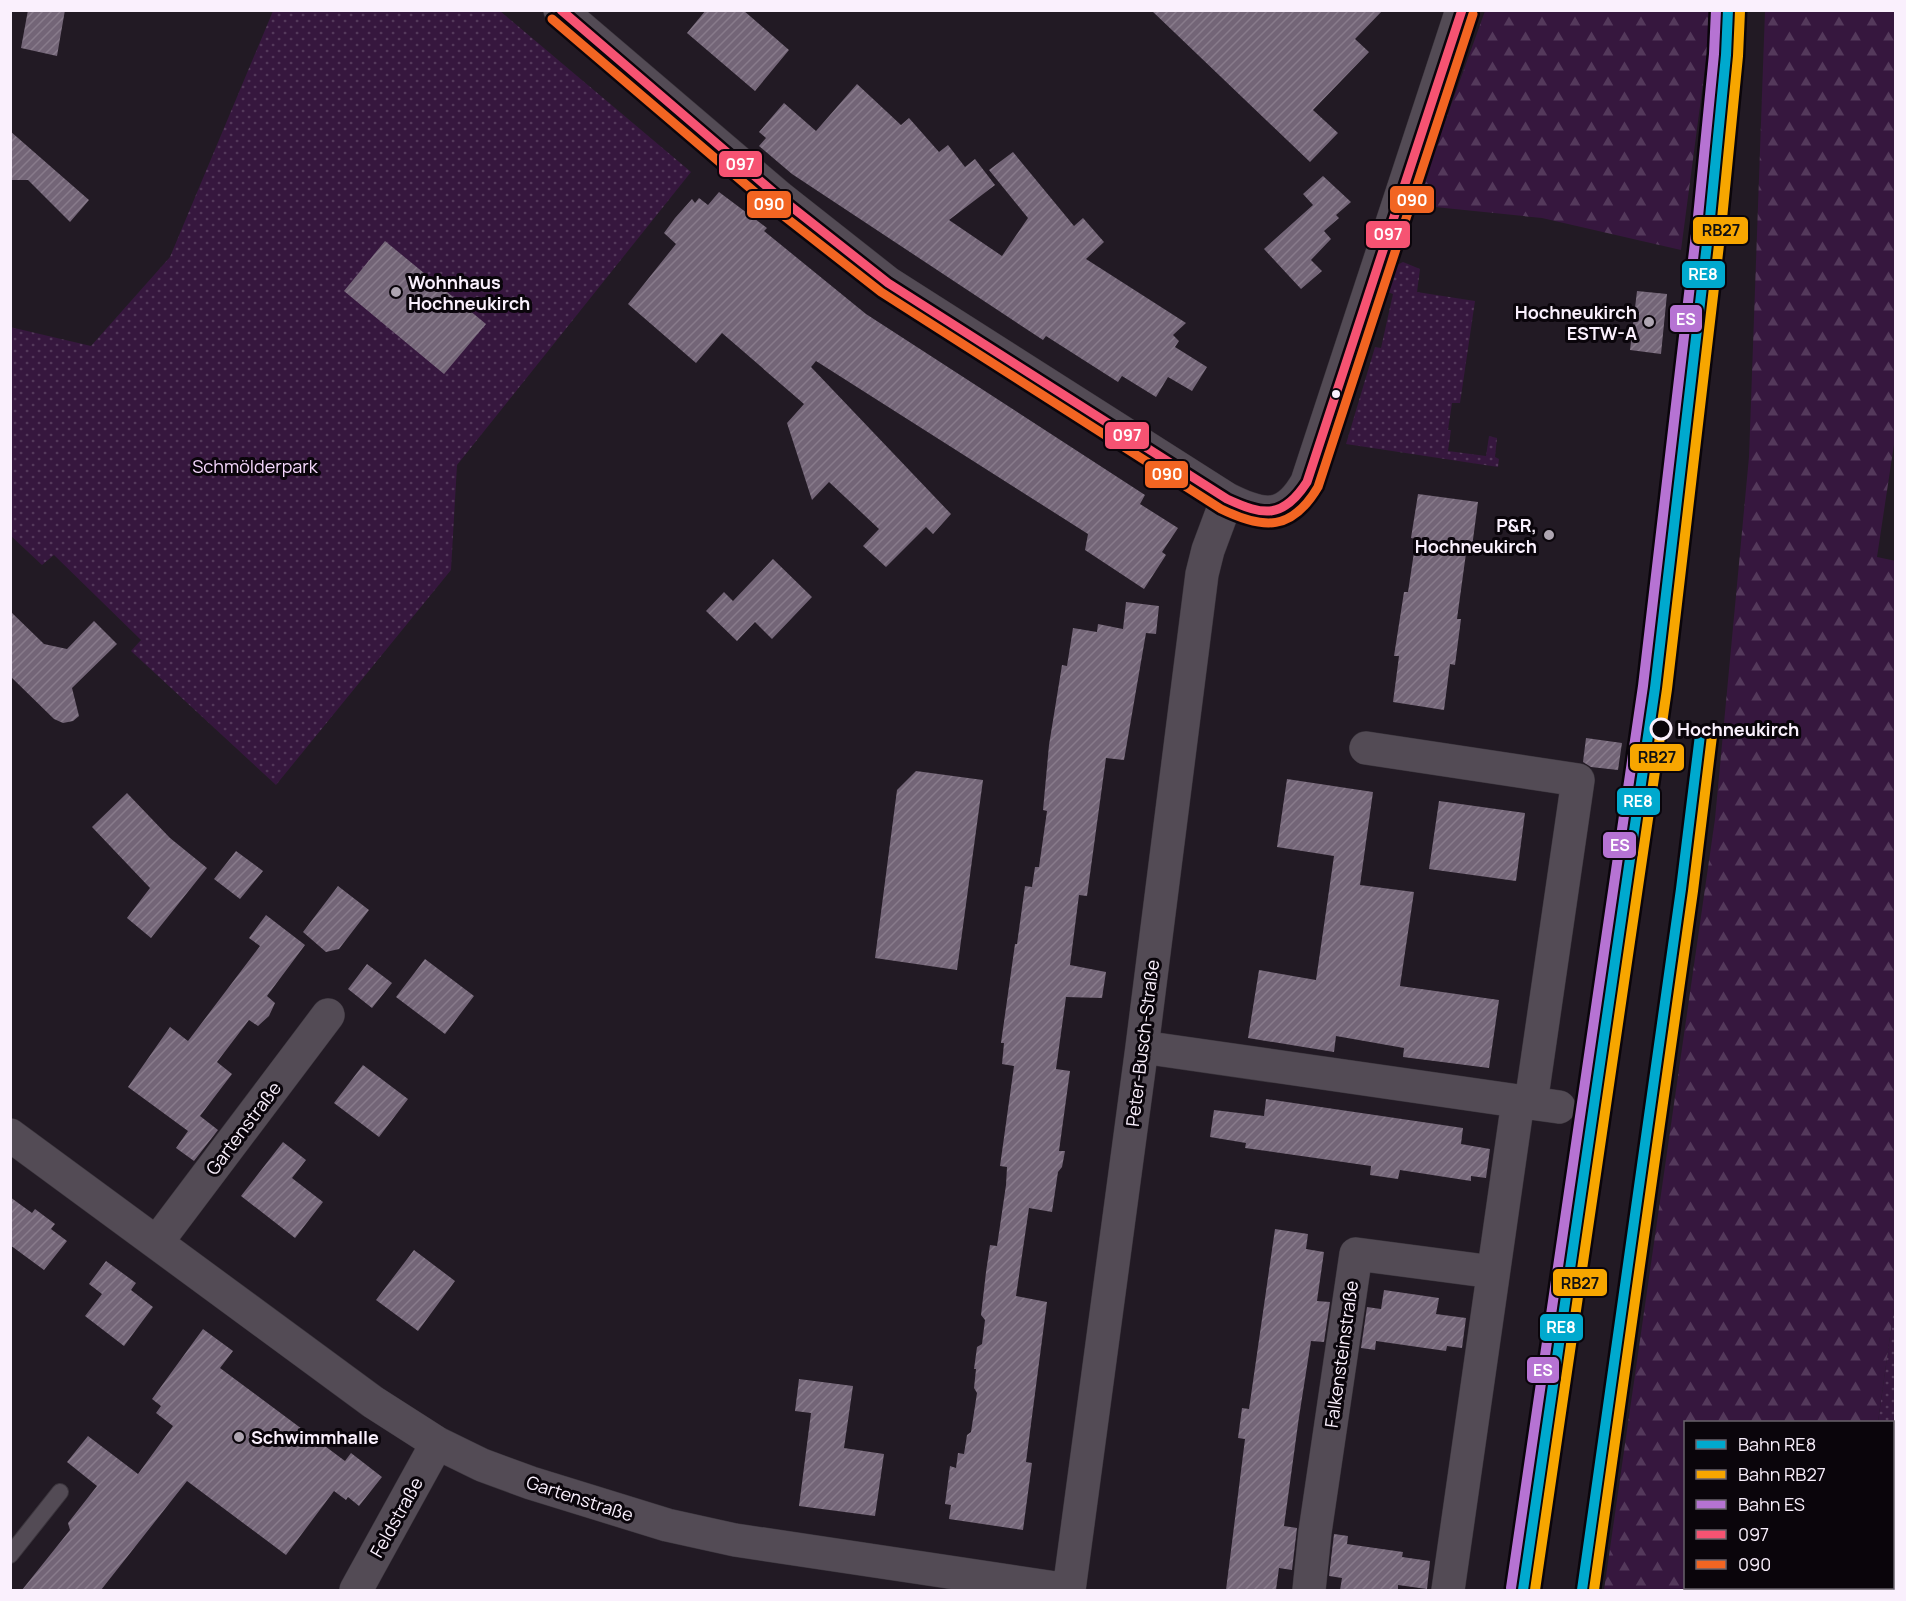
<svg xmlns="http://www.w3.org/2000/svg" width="1906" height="1601" font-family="Manrope,sans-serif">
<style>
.grass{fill:url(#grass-dots)}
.forest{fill:url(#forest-firs)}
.building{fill:url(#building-hatch)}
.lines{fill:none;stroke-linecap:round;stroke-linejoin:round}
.service-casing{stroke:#3b353d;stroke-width:18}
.minor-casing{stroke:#3b353d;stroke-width:34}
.service{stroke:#534b55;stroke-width:16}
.minor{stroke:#534b55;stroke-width:33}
.bus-1-casing{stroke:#0a050b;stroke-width:14}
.bus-2-casing{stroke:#0a050b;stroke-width:14}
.bus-1{stroke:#f65372;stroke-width:9}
.bus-2{stroke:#f26522;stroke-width:9}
.rail-1-casing{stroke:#0a050b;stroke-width:15}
.rail-2-casing{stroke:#0a050b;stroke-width:15}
.rail-3-casing{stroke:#0a050b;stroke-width:15}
.rail-1{stroke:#00a9ce;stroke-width:10}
.rail-2{stroke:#f7a600;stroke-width:10}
.rail-3{stroke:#b673d3;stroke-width:10}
.poi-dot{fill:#aea5b1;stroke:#0a050b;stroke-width:2}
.bus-dot{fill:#faf0fd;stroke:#0a050b;stroke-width:2}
.stop-dot{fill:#0a050b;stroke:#faf0fd;stroke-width:3}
.labels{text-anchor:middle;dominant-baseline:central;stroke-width:6;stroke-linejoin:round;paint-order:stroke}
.poi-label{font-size:18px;font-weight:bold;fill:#faf0fd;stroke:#0a050b;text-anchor:start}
.park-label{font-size:18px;fill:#f6d8fe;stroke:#0a050b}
.stop-label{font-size:18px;font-weight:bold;fill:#faf0fd;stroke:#0a050b;text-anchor:start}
.street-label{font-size:18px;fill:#faf0fd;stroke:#0a050b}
.line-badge{stroke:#0a050b;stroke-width:2}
.badge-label{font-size:16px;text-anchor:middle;font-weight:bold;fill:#fff}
.pale-badge-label{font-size:16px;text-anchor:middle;font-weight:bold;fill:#111}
</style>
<defs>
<pattern id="grass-dots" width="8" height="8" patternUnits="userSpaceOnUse" patternTransform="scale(1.5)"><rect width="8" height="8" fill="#36173e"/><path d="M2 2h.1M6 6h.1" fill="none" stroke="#54395b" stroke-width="1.8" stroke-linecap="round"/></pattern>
<pattern id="forest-firs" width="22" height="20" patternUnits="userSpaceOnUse" patternTransform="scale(1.5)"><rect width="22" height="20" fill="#36173e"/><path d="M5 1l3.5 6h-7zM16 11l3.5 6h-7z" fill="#54395b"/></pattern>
<pattern id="building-hatch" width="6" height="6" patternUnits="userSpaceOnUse" patternTransform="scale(1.5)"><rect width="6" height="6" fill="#736577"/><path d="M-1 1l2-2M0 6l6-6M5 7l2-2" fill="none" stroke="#887b8b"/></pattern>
</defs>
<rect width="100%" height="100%" fill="#221a24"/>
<!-- grass -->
<path class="grass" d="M273,11H500L691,172L457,465L451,570L276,785L131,651L141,640L54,555L42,565L11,536L10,327L91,346L170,257Z
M1403,262L1420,269L1417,292L1475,301L1460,403H1452L1448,430H1451L1448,451L1486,456L1489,436L1497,438L1495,457L1499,459L1498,467L1346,444L1375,347L1381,348L1393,294L1385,291L1391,268Z
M1895,1300V1590H1854V1588H1892V1422H1878Z"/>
<!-- forest -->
<path class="forest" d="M1485,11H1710L1709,38L1681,250L1542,218L1415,205Z
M1765,11H1895L1896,431L1877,557L1896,561L1895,1301L1878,1422H1686V1588H1854V1590H1604L1715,819L1749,457Z"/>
<!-- building -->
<path class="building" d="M28,10H65L57,56L21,48Z
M706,10H743L789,50L755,91L687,33Z
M1151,10H1383L1355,39L1369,52L1313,110L1338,133L1310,162Z
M857,84L901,125L909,118L939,152L948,145L965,167L975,159L995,185L949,220L1002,256L1028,218L989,170L1013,152L1074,226L1083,218L1104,242L1086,259L1186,323L1173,335L1179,341L1175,347L1207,367L1192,391L1168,377L1156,397L1122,376L1118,382L1046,336L1043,340L792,174L759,146L766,138L759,132L784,103L816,131Z
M10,131L89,200L70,222L28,180H10Z
M1323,176L1351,202L1336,215L1339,218L1324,231L1331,239L1311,260L1322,271L1301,289L1264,249L1313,205L1303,194Z
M719,192L767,228L764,231L866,314L1145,495L1140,504L1178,528L1162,552L1166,555L1144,589L1085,550L1088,534L816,361L811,367L951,514L933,534L926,527L886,567L863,546L879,529L829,482L812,500L787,423L804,404L722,333L696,363L628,304L676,244L664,233L675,218L692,199L695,203L699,198L708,205Z
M385,241L486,324L444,374L344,291Z
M1637,291L1667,294L1661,354L1630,350Z
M1418,494L1478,502L1472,547L1467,546L1457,619H1461L1455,665L1450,664L1444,710L1393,702L1399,656H1394L1404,592H1408L1416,539L1411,538Z
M773,559L812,597L772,639L755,622L737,641L706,611L724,592L733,601Z
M1126,602L1159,606L1156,634L1146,633L1124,760L1106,758L1087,896L1079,895L1070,965L1106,972L1102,998L1066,997L1056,1069L1070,1071L1059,1151H1065L1062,1167L1058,1172L1052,1212L1029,1208L1016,1296L1047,1302L1026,1462L1032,1463L1023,1530L949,1519L951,1505L945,1504L950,1466L956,1468L958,1453L964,1454L967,1435L971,1432L977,1393L974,1388L976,1369H974L977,1347L982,1344L985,1320L981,1315L986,1272L990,1245L997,1246L1006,1185L1007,1167L1000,1166L1014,1066L1002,1064L1004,1043H1001L1015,944H1017L1025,886L1032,887L1035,867H1039L1047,811L1043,810L1049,745L1062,665L1067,666L1073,628L1097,632L1098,624L1123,629Z
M10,611L44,644L67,649L94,621L117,644L72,688L79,716L73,721L63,723L54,719L10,676Z
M1586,738L1622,743L1618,770L1591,767L1583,762Z
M916,771L983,780L957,970L875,958L897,790Z
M1287,779L1373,792L1360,885L1414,892L1400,986L1499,1000L1489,1068L1403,1057L1404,1048L1336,1036L1334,1052L1248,1038L1259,970L1316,980L1334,856L1277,847Z
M127,793L170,838L207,868L151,938L127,918L150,888L92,827Z
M1439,801L1525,813L1516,881L1429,869Z
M236,851L263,871L240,899L214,879Z
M338,886L369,910L339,949L326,952L303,932Z
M266,915L305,945L267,996L275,1003L269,1016L258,1026L249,1020L217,1062L232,1074L200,1116L218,1130L194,1161L176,1148L188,1131L128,1087L170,1027L188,1041L260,946L249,938Z
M425,959L474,996L445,1034L396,997Z
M367,964L392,983L372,1008L348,989Z
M363,1065L408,1099L379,1137L334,1103Z
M1266,1099L1463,1128L1461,1144L1490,1149L1486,1178L1471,1176V1181L1400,1170L1398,1179L1370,1175L1371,1166L1245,1148L1246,1143L1210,1137L1214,1110L1264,1116Z
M283,1142L306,1160L292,1178L323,1202L295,1238L241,1196Z
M10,1197L32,1213L35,1209L55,1224L51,1229L67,1241L44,1270L10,1245Z
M1275,1229L1308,1234L1306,1249L1324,1252L1317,1301L1330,1302L1324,1342L1311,1341L1299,1417L1284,1526L1297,1528L1292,1570L1279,1568L1276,1590H1226L1245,1439L1238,1438L1242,1408L1249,1409Z
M414,1250L455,1281L418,1331L376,1300Z
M106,1261L136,1283L131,1290L153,1307L124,1346L85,1316L102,1294L89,1284Z
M1384,1290L1439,1298L1436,1314L1466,1318L1462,1348L1447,1346L1446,1351L1376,1341L1375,1350L1361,1348L1367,1307L1381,1309Z
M203,1329L233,1351L220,1368L345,1461L351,1453L382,1477L359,1506L348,1497L346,1500L334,1491L286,1555L187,1481L101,1590H22L70,1530L68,1523L97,1486L67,1462L88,1436L138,1474L173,1426L156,1413L161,1406L152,1399Z
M799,1379L853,1386L844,1448L884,1454L875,1516L799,1506L811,1413L795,1411Z
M1334,1534L1348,1536L1347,1544L1403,1552L1402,1557L1430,1561L1427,1589L1398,1585V1590H1340L1342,1578L1329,1576Z"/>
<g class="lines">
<!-- service casing -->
<g class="service-casing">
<path id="service" d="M10,1555L60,1492"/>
</g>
<!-- minor casing -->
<g class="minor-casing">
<path id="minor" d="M560,10L779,197L888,283L1227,499C1263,517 1285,521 1307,482L1462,10
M1366,748L1578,780L1531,1103
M1142,1047L1559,1107
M10,1135L373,1402L437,1443L482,1465L531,1483L667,1525L735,1540L1069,1590
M157,1242L328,1015
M356,1590L437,1443
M1069,1590L1142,1047L1202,574L1208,550L1227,499
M1309,1590L1315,1532L1356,1254L1493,1272
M1448,1590L1518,1101"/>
</g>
<!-- service -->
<use href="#service" class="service"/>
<!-- minor -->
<use href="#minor" class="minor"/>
<!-- bus-1 casing -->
<g class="bus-1-casing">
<path id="bus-1" d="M561,10L779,197L888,283L1227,499C1264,516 1283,519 1307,482L1462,10"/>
</g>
<!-- bus-2 casing -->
<g class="bus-2-casing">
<path id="bus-2" d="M552,19L771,206L881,292L1221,509C1264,530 1292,531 1318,487L1473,14"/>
</g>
<!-- bus-1 -->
<use href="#bus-1" class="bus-1"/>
<!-- bus-2 -->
<use href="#bus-2" class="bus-2"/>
<!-- rail-1 casing -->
<g class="rail-1-casing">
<path id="rail-1" d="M1523,1590L1655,688L1710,218L1726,55L1728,10
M1582,1590L1681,889L1700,735"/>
</g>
<!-- rail-2 casing -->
<g class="rail-2-casing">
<path id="rail-2" d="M1535,1590L1667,689L1722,219L1738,56L1740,11
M1594,1590L1693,891L1712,736"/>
</g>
<!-- rail-3 casing -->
<g class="rail-3-casing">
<path id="rail-3" d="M1511,1588L1643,686L1698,217L1714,54L1716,10"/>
</g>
<!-- rail-1 -->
<use href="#rail-1" class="rail-1"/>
<!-- rail-2 -->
<use href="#rail-2" class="rail-2"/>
<!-- rail-3 -->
<use href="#rail-3" class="rail-3"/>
</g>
<!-- markers -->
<g class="poi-dot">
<circle cx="396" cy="292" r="6"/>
<circle cx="1649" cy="322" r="6"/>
<circle cx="1549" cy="535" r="6"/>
<circle cx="239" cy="1437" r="6"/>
</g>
<circle class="bus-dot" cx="1336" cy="394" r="5"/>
<circle class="stop-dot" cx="1661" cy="729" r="10"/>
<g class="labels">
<!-- poi labels -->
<g class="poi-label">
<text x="408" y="282">Wohnhaus<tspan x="408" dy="21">Hochneukirch</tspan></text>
<text x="1637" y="312" text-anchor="end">Hochneukirch<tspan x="1637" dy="21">ESTW-A</tspan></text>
<text x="1537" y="525" text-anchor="end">P&amp;R,<tspan x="1537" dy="21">Hochneukirch</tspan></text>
<text x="251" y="1437">Schwimmhalle</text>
</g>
<!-- park labels -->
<g class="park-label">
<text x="255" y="466">Schmölderpark</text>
</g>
<!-- stop labels -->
<g class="stop-label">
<text x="1677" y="729">Hochneukirch</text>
</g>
<!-- street labels -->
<g class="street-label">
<text transform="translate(1142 1043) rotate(-83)">Peter-Busch-Straße</text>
<text transform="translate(243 1128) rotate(-53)">Gartenstraße</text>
<text transform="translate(1341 1354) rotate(-82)">Falkensteinstraße</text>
<text transform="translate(580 1498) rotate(18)">Gartenstraße</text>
<text transform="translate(396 1517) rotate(-61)">Feldstraße</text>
</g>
</g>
<g class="line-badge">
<rect x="718" y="150" width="45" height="28" rx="6" fill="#f65372"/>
<rect x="1389" y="185" width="46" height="29" rx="6" fill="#f26522"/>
<rect x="746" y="190" width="46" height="29" rx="6" fill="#f26522"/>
<rect x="1692" y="216" width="57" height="29" rx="6" fill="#f7a600"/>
<rect x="1365" y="220" width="46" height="29" rx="6" fill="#f65372"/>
<rect x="1681" y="260" width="45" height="29" rx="6" fill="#00a9ce"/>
<rect x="1669" y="304" width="34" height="29" rx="6" fill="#b673d3"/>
<rect x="1104" y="421" width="46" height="29" rx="6" fill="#f65372"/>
<rect x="1144" y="460" width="45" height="29" rx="6" fill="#f26522"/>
<rect x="1629" y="743" width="56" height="29" rx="6" fill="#f7a600"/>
<rect x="1616" y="787" width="45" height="29" rx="6" fill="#00a9ce"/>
<rect x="1602" y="831" width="35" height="28" rx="6" fill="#b673d3"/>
<rect x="1552" y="1268" width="56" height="29" rx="6" fill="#f7a600"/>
<rect x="1539" y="1313" width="45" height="29" rx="6" fill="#00a9ce"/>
<rect x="1526" y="1356" width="34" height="28" rx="6" fill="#b673d3"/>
</g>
<g class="badge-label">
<text x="740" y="170">097</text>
<text x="1412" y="206">090</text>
<text x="769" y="210">090</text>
<text x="1388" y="240">097</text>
<text x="1703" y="280">RE8</text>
<text x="1686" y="325">ES</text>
<text x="1127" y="441">097</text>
<text x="1167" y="480">090</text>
<text x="1638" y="807">RE8</text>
<text x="1620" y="851">ES</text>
<text x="1561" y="1333">RE8</text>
<text x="1543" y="1376">ES</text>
</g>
<g class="pale-badge-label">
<text x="1721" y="236">RB27</text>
<text x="1657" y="763">RB27</text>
<text x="1580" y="1289">RB27</text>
</g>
<!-- border -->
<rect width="1906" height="1601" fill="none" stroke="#faf0fd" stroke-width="24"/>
<!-- legend -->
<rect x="1684" y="1421" width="210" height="168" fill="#0a050b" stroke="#6a636c" stroke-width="1.5"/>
<rect x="1696" y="1440" width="30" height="9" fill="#00a9ce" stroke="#6a636c" stroke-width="1.5"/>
<text x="1738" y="1451" font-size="18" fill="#faf0fd">Bahn RE8</text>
<rect x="1696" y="1470" width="30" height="9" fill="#f7a600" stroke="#6a636c" stroke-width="1.5"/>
<text x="1738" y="1481" font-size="18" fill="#faf0fd">Bahn RB27</text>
<rect x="1696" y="1500" width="30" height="9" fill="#b673d3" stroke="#6a636c" stroke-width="1.5"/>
<text x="1738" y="1511" font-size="18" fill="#faf0fd">Bahn ES</text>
<rect x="1696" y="1530" width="30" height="9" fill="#f65372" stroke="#6a636c" stroke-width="1.5"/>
<text x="1738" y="1541" font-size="18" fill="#faf0fd">097</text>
<rect x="1696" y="1560" width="30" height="9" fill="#f26522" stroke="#6a636c" stroke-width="1.5"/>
<text x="1738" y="1571" font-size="18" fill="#faf0fd">090</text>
</svg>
